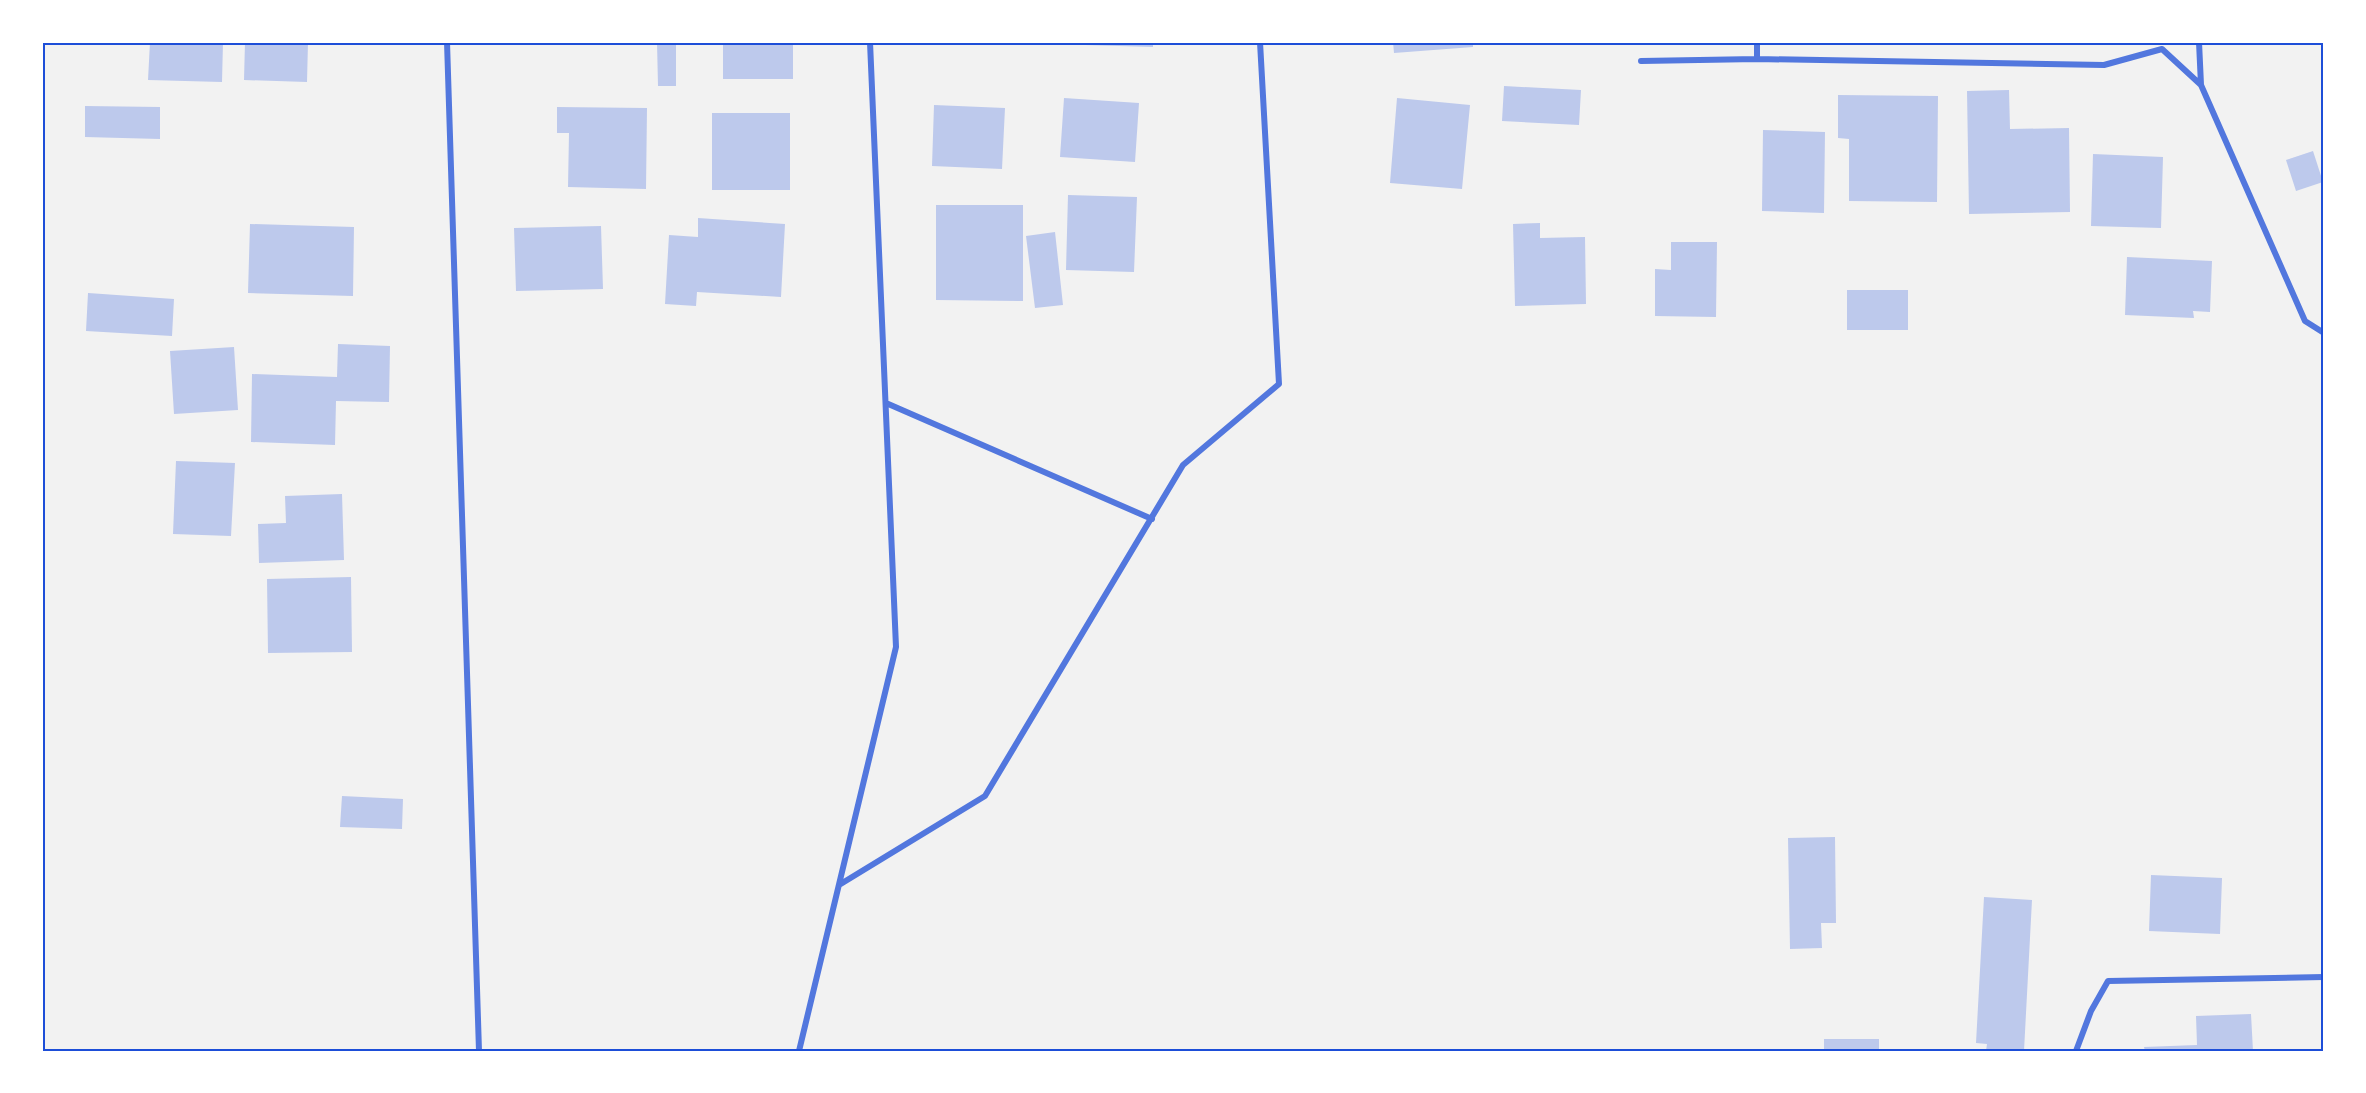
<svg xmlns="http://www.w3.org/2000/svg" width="2366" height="1093" font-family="'PT Serif',serif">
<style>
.building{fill:#bdc9ec}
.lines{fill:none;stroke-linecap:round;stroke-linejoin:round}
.minor{stroke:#5277de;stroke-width:6}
.neatline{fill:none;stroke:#1d4ed8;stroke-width:2}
</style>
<rect width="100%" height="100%" fill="#f2f2f2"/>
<!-- building -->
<path class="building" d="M150,42H223L222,82L148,80Z
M245,42H308L307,82L244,80Z
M657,42H676V86H658Z
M723,42H793V79H723Z
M1085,42H1153V47L1085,45Z
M1393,42H1473V47L1394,53Z
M1504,86L1581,90L1579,125L1502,121Z
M2009,90L2010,129L2069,128L2070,212L1969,214L1967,91Z
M1838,95L1938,96L1937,202L1849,201V139L1838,138Z
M1064,98L1139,103L1135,162L1060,157Z
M1397,98L1470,105L1462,189L1390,183Z
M934,105L1005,108L1002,169L932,166Z
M85,106L160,107V139L85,137Z
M557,107L647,108L646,189L568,187L569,133H557Z
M712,113H790V190H712Z
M1763,130L1825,132L1824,213L1762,211Z
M2313,151L2323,182L2296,191L2286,160Z
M2093,154L2163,157L2161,228L2091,226Z
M1068,195L1137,197L1134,272L1066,270Z
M936,205H1023V301L936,300Z
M698,218L785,224L781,297L697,292L696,306L665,304L669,235L698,237Z
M1540,223V238L1585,237L1586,304L1515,306L1513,224Z
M250,224L354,227L353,296L248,293Z
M601,226L603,289L516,291L514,228Z
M1055,232L1063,305L1035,308L1026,236Z
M1671,242H1717L1716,317L1655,316V269L1671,270Z
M2127,257L2212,261L2210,312L2193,311L2194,318L2125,315Z
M1847,290H1908V330H1847Z
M88,293L174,299L172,336L86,331Z
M338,344L390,346L389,402L336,401L335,445L251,442L252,374L337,377Z
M234,347L238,410L174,414L170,351Z
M176,461L235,463L231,536L173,534Z
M342,494L344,560L259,563L258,524L286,523L285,496Z
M351,577L352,652L268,653L267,579Z
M342,796L403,799L402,829L340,827Z
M1835,837L1836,923H1821L1822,948L1790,949L1788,838Z
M2151,875L2222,878L2220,934L2149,931Z
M1984,897L2032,900L2024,1051H1986L1987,1044L1976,1043Z
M2251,1014L2253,1051H2145L2144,1047L2197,1045L2196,1016Z
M1824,1039H1879V1051H1824Z"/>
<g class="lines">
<!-- minor -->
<path class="minor" d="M447,42L479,1051
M1757,42V59
M2199,42L2201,85
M1641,61L1757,59L2104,65L2162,49L2201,85L2305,321L2324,333
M886,403L1152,519
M839,885L985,796L1183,465L1279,384L1260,42
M42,1044V1051
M799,1051L896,647L870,42
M2076,1051L2091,1011L2108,981L2324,977"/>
</g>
<!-- border -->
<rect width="2366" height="1093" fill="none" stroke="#ffffff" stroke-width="87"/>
<rect x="44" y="44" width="2278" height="1006" class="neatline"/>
</svg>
